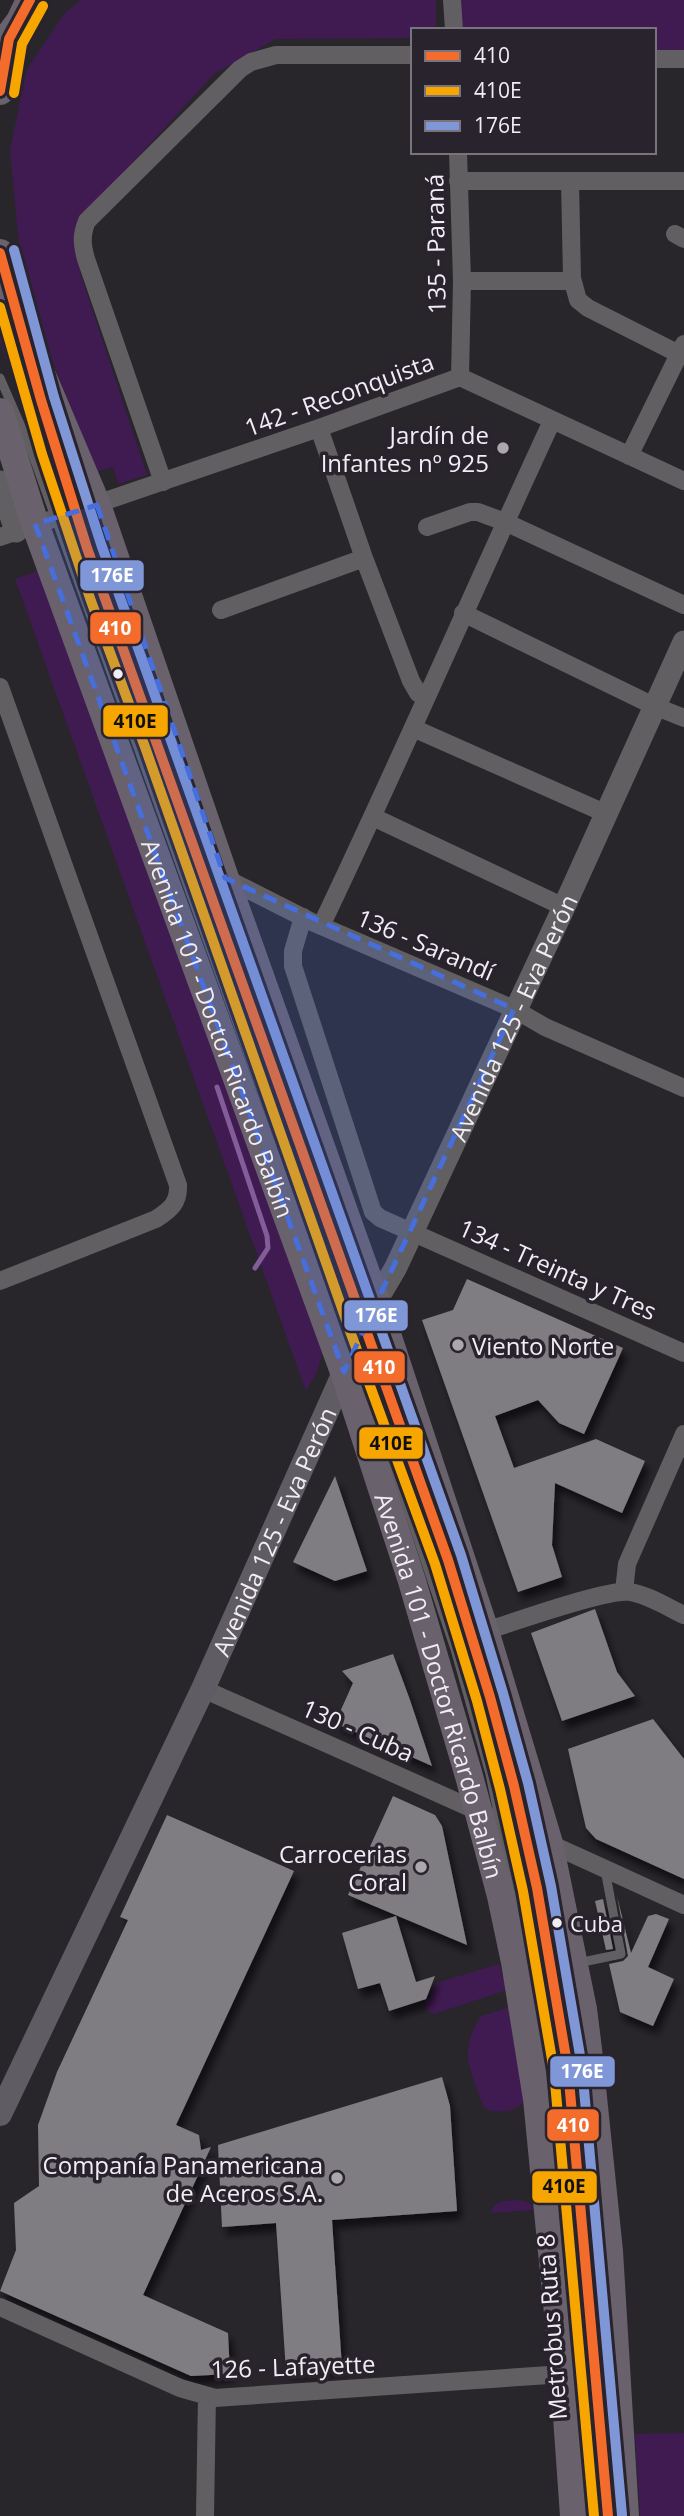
<svg xmlns="http://www.w3.org/2000/svg" width="684" height="2516" font-family="'Open Sans',sans-serif">
<style>
.green{fill:#401b52}
.lines{fill:none;stroke-linecap:round;stroke-linejoin:round}
.stream{stroke:#835c9a;stroke-width:5}
.building{fill:#807d82;filter:url(#shadow)}
.service{stroke:#615f62;stroke-width:9}
.minor{stroke:#615f62;stroke-width:18}
.tertiary{stroke:#615f62;stroke-width:23}
.secondary{stroke:#605c63;stroke-width:24}
.primary{stroke:#69616c;stroke-width:28}
.bus-1-casing{stroke:#29232d;stroke-width:16}
.bus-2-casing{stroke:#29232d;stroke-width:16}
.bus-3-casing{stroke:#29232d;stroke-width:16}
.bus-1{stroke:#f36c2b;stroke-width:10}
.bus-2{stroke:#f7a600;stroke-width:10}
.bus-3{stroke:#7f97d6;stroke-width:10}
.marked{fill:#476edd;fill-opacity:0.2;stroke:#476edd;stroke-width:5;stroke-dasharray:14 9;stroke-linejoin:round}
.poi-dot{fill:#aba7ad;stroke:#29232d;stroke-width:2.5}
.bus-dot{fill:#f1edf3;stroke:#29232d;stroke-width:2.5}
.labels{text-anchor:middle;dominant-baseline:central;stroke-width:7;stroke-linejoin:round;paint-order:stroke}
.bus-label{font-size:22px;fill:#f1edf3;stroke:#29232d;text-anchor:start}
.street-label{font-size:24px;fill:#f1edf3;stroke:#29232d}
.poi-label{font-size:24px;fill:#f1edf3;stroke:#29232d;text-anchor:end}
.line-badge{stroke:#29232d;stroke-width:2.5}
.badge-label{font-size:19px;text-anchor:middle;font-weight:bold;fill:#fff}
.pale-badge-label{font-size:19px;text-anchor:middle;font-weight:bold;fill:#111}
</style>
<defs>
<filter id="shadow"><feDropShadow dx="4.5" dy="8" stdDeviation="3.5" flood-color="#0009"/></filter>
</defs>
<rect width="100%" height="100%" fill="#28252b"/>
<!-- green -->
<path class="green" d="M81,0H436V30H413V38L276,39L215,73L78,222L77,253L81,276L147,475L118,484L113,467L96,472L30,303L20,255L10,151L26,71L64,14Z
M459,0H684V55H654V30H459Z
M0,304L57,472L46,475L0,342Z
M41,570L322,1353L318,1370L306,1391L15,579Z
M499,1964L507,1990L434,2014L428,2012L424,2002L429,1999L436,1983Z
M507,2008L512,2009L524,2101C516,2113 496,2114 484,2108C471,2071 457,2052 481,2016Z
M521,2200L531,2204L533,2210L491,2213L493,2207L501,2201Z
M684,2433V2516H640L635,2434Z"/>
<g class="lines">
<!-- stream -->
<path class="stream" d="M217,1087L267,1236L268,1248L255,1268"/>
</g>
<!-- building -->
<path class="building" d="M467,1279L623,1348L584,1434L559,1423L538,1400L495,1416L514,1468L596,1439L645,1461L622,1513L555,1483L552,1545L562,1577L518,1592L422,1320L453,1310Z
M335,1476L367,1571L335,1581L293,1562Z
M595,1609L617,1672L635,1696L562,1721L531,1633Z
M393,1654L410,1700L432,1766L335,1723L353,1683L342,1671Z
M653,1719L684,1759V1879L596,1839L586,1828L568,1749Z
M393,1796L435,1815L442,1826L467,1945L348,1895Z
M167,1815L294,1871L176,2125L199,2135L201,2150L211,2147L143,2295L228,2333L230,2374L191,2376L0,2291L16,2250L14,2203L39,2186L38,2125L57,2072L128,1920L120,1917Z
M617,1896L631,1953L648,1916L656,1914L669,1919L648,1967L674,1979L653,2026L620,2012L609,1964L623,1961L628,1956Z
M603,1899L613,1949L606,1950L595,1901Z
M396,1916L416,1982L435,1976L426,1999L389,2011L380,1983L358,1989L342,1933Z
M442,2077L450,2106L457,2211L332,2220L342,2367L286,2371L276,2223L222,2227L218,2145Z"/>
<g class="lines">
<!-- service -->
<path class="service" d="M0,378L30,447L352,1343
M44,412L128,665L158,742L361,1321
M366,1334L439,1535
M356,1356L455,1649L490,1774L543,2031L558,2176
M465,1615L514,1786L537,1888L568,2069L608,2516
M578,1963L621,1954L605,1870"/>
<!-- minor -->
<path class="minor" d="M452,0L454,30
M654,59H684
M458,152L462,281L460,377
M458,181H684
M570,181L572,278L578,300L588,308L679,354
M675,234L684,239
M462,281H566L572,278
M319,428L364,558L411,681L418,693L426,698
M629,456L684,344
M163,482L86,259C82,245 81,235 87,221L240,69L251,62L276,55H413
M427,527L470,512H478L505,522L684,605
M0,537L319,428L460,377L684,481
M221,610L364,558
M463,613L654,706L684,718
M0,687L178,1185C179,1203 170,1210 156,1219L0,1281
M413,728L607,814
M373,817L564,907
M225,878L312,922L514,1009L545,1027L684,1088
M303,917L293,951V966L373,1212L380,1218L684,1353
M321,926C401,759 474,589 552,421
M624,1591L627,1564L684,1434
M485,1631C512,1623 607,1588 630,1592C648,1595 667,1607 684,1615
M203,1689C364,1760 524,1831 684,1905
M0,2307L180,2388L215,2398L564,2374
M205,2516L207,2396"/>
<!-- tertiary -->
<g class="tertiary">
<path d="M0,482L16,531"/>
<path id="s1" d="M376,1301L395,1269L564,907L684,642"/>
</g>
<!-- secondary -->
<path class="secondary" id="s2" d="M0,2114L203,1689L376,1301"/>
<!-- primary -->
<g class="primary">
<path d="M0,48L20,21L30,0"/>
<path d="M0,91L9,39"/>
<path d="M0,253L19,321L97,505L225,878L376,1301L485,1631L549,1843L583,2009L588,2049L609,2251L625,2516"/>
<path id="s3" d="M0,412L35,524L344,1372L412,1581L469,1776L501,1896L515,1962L537,2099L564,2374L574,2516"/>
</g>
<!-- bus-1 casing -->
<g class="bus-1-casing">
<path id="bus-1" d="M0,91L9,39L30,0
M0,253L41,400L87,548L448,1560L490,1697L514,1786L537,1888L568,2069L608,2516"/>
</g>
<!-- bus-2 casing -->
<g class="bus-2-casing">
<path id="bus-2" d="M14,93L22,44L43,6
M0,307L42,454L91,601L145,747L350,1331L435,1564L477,1701L500,1789L523,1891L554,2071L594,2516"/>
</g>
<!-- bus-3 casing -->
<g class="bus-3-casing">
<path id="bus-3" d="M14,250L54,397L101,544L461,1555L503,1693L528,1783L551,1886L582,2067L622,2515"/>
</g>
<!-- bus-1 -->
<use href="#bus-1" class="bus-1"/>
<!-- bus-2 -->
<use href="#bus-2" class="bus-2"/>
<!-- bus-3 -->
<use href="#bus-3" class="bus-3"/>
</g>
<!-- marked area -->
<path class="marked" d="M97,505L225,878L514,1009L344,1372L35,524Z"/>
<!-- markers -->
<g class="poi-dot">
<circle cx="503" cy="448" r="7"/>
<circle cx="458" cy="1345" r="7"/>
<circle cx="421" cy="1867" r="7"/>
<circle cx="337" cy="2178" r="7"/>
</g>
<g class="bus-dot">
<circle cx="118" cy="674" r="6"/>
<circle cx="557" cy="1923" r="6"/>
</g>
<g class="labels">
<!-- bus labels -->
<g class="bus-label">
<text x="570" y="1923">Cuba</text>
</g>
<!-- street labels -->
<g class="street-label">
<text transform="translate(435 244) rotate(-91)">135 - Paraná</text>
<text transform="translate(339 394) rotate(-20)">142 - Reconquista</text>
<text transform="translate(426 944) rotate(23)">136 - Sarandí</text>
<text stroke="none"><textPath href="#s1" startOffset="315">Avenida 125 - Eva Perón</textPath></text>
<text stroke="none"><textPath href="#s3" startOffset="654">Avenida 101 - Doctor Ricardo Balbín</textPath></text>
<text transform="translate(558 1269) rotate(24)">134 - Treinta y Tres</text>
<text stroke="none"><textPath href="#s2" startOffset="644">Avenida 125 - Eva Perón</textPath></text>
<text stroke="none"><textPath href="#s3" startOffset="1348">Avenida 101 - Doctor Ricardo Balbín</textPath></text>
<text transform="translate(358 1730) rotate(24)">130 - Cuba</text>
<text transform="translate(551 2327) rotate(-94)">Metrobus Ruta 8</text>
<text transform="translate(293 2366) rotate(-2)">126 - Lafayette</text>
</g>
<!-- poi labels -->
<g class="poi-label">
<text x="489" y="434">Jardín de<tspan x="489" dy="28">Infantes nº 925</tspan></text>
<text x="472" y="1345" text-anchor="start">Viento Norte</text>
<text x="407" y="1853">Carrocerias<tspan x="407" dy="28">Coral</tspan></text>
<text x="323" y="2164">Companía Panamericana<tspan x="323" dy="28">de Aceros S.A.</tspan></text>
</g>
</g>
<g class="line-badge">
<rect x="79" y="559" width="66" height="33" rx="7" fill="#7f97d6"/>
<rect x="89" y="611" width="53" height="34" rx="7" fill="#f36c2b"/>
<rect x="102" y="704" width="67" height="34" rx="7" fill="#f7a600"/>
<rect x="343" y="1299" width="66" height="33" rx="7" fill="#7f97d6"/>
<rect x="353" y="1350" width="53" height="34" rx="7" fill="#f36c2b"/>
<rect x="358" y="1426" width="66" height="34" rx="7" fill="#f7a600"/>
<rect x="549" y="2055" width="67" height="33" rx="7" fill="#7f97d6"/>
<rect x="546" y="2108" width="54" height="34" rx="7" fill="#f36c2b"/>
<rect x="531" y="2170" width="67" height="34" rx="7" fill="#f7a600"/>
</g>
<g class="badge-label">
<text x="112" y="582">176E</text>
<text x="115" y="635">410</text>
<text x="376" y="1322">176E</text>
<text x="379" y="1374">410</text>
<text x="582" y="2078">176E</text>
<text x="573" y="2132">410</text>
</g>
<g class="pale-badge-label">
<text x="135" y="728">410E</text>
<text x="391" y="1450">410E</text>
<text x="564" y="2193">410E</text>
</g>
<!-- legend -->
<rect x="411" y="28" width="245" height="126" fill="#29232d" stroke="#79747c" stroke-width="2"/>
<rect x="425" y="51" width="35" height="10" fill="#f36c2b" stroke="#79747c" stroke-width="2"/>
<text x="474" y="63" font-size="21" fill="#f1edf3">410</text>
<rect x="425" y="86" width="35" height="10" fill="#f7a600" stroke="#79747c" stroke-width="2"/>
<text x="474" y="98" font-size="21" fill="#f1edf3">410E</text>
<rect x="425" y="121" width="35" height="10" fill="#7f97d6" stroke="#79747c" stroke-width="2"/>
<text x="474" y="133" font-size="21" fill="#f1edf3">176E</text>
</svg>
